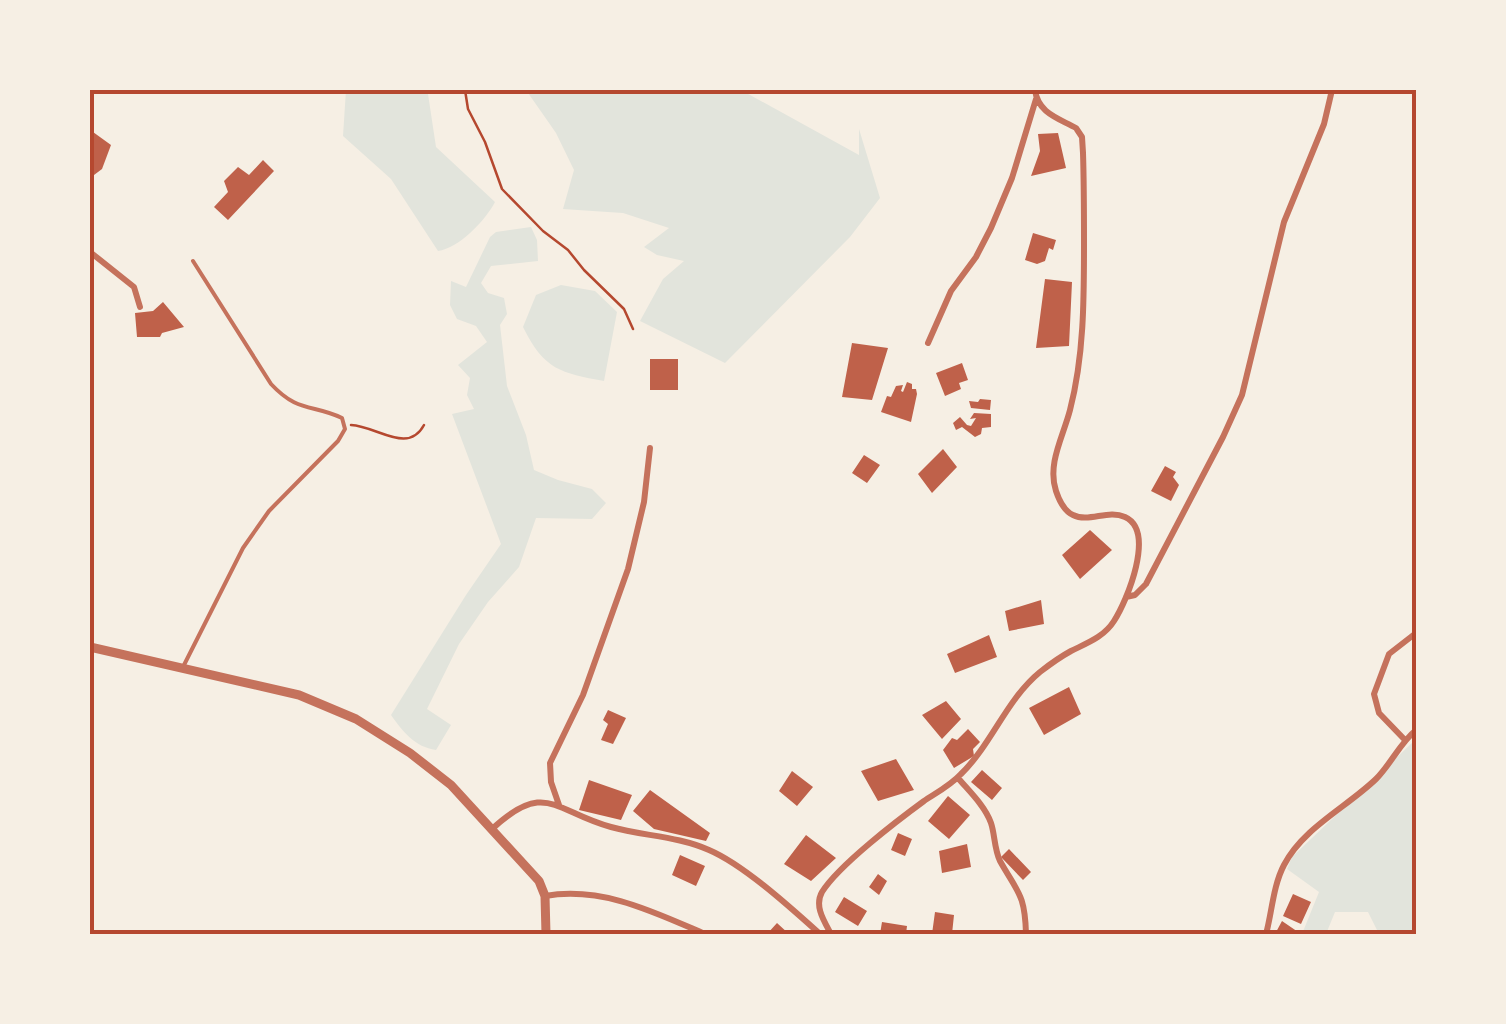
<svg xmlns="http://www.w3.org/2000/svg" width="1506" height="1024" font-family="'Roboto Serif',serif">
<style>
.green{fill:#e2e4dc}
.building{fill:#bf614a}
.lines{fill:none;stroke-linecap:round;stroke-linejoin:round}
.path{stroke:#b5482f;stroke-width:2.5}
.service{stroke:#c5725c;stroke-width:4}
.minor{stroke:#c5725c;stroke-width:6}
.tertiary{stroke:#c5725c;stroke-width:9}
.neatline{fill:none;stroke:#b5482f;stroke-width:4}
</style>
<rect width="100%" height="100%" fill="#f6efe4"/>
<!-- green -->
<path class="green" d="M346,90H430L428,94L436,147L495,202C485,221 459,248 438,251L391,179L343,136Z
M526,90H741L859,155V129L880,198L850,237L725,363L640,321L663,279L684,261L657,255L644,247L669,228L623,213L563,209L574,170L556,133Z
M531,227L537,240L538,261L491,266L481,283L488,293L504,298L507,314L500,325L507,386L526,435L534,470L558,480L592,489L606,503L592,519L536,518L519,567L488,602L459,644L427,709L451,725L436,750C415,747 403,732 391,715L466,595L501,544L452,414L474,409L467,395L470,378L458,365L487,342L476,326L457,319L450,305L451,281L466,287L490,237L496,232Z
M561,285L595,291L617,312L604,381C561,373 544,370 523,327L536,295Z
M1413,742H1416V934H1379L1368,912H1335L1326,934H1302L1319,892L1287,869L1292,857Z"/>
<!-- building -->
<path class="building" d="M93,132L111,145L102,169L94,175L90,172V135Z
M1058,133L1066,168L1031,176L1040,151L1038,134Z
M263,160L274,171L228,220L214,207L228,192L224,181L238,167L249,175Z
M1033,233L1056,240L1053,250L1049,248L1045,261L1037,264L1025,260Z
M1045,279L1072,282L1069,346L1036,348Z
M163,302L184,327L162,333L160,337H137L135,313L153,311Z
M852,343L888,348L872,400L842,397Z
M650,359H678V390H650Z
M962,363L968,380L959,383L961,389L945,396L936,373Z
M907,382L912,384V389H916L917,394L911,422L881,412L887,396L891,397L896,386L903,385L901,391L903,392Z
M980,399L991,400L990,410L971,408L969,401L978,402Z
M974,413L991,414V427L982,428L981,434L975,437L962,427L956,430L953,423L960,417L967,425L971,426L976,418L970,419Z
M943,449L957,467L932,493L918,474Z
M864,455L880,465L867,483L852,473Z
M1165,466L1176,472L1173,477L1179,485L1171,501L1151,491Z
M1090,530L1112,550L1080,579L1062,555Z
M1041,600L1044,624L1009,631L1005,611Z
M989,635L997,657L955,673L947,654Z
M1069,687L1081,714L1044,735L1029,708Z
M946,701L961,719L942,739L922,715Z
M608,710L626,718L613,744L601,740L608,724L603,720Z
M968,729L980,742L973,749L974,756L954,768L943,750L952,738L957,740Z
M896,759L914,790L878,801L861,771Z
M982,770L1002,788L992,800L971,782Z
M792,771L813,787L797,806L779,791Z
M589,780L632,795L621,820L579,810Z
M650,790L710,833L706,841L654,829L633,811Z
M948,796L970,815L949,839L928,821Z
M898,833L912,839L905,856L891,850Z
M806,835L836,858L811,881L784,864Z
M967,844L971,867L942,873L939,851Z
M1009,849L1031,872L1023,880L1001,857Z
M680,855L705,866L696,886L672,875Z
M878,874L887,881L879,895L869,887Z
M1293,894L1311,902L1301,924L1283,916Z
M844,897L867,911L858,926L835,912Z
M935,912L954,915L952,934H932Z
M1282,921L1301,934H1275Z
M882,922L907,926L906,934H880Z
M777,923L789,934H767Z"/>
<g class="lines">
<!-- path -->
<path class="path" d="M465,90L468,109L485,142L502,189L543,231L568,250L584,270L624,309L633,329
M351,425C377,426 408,455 424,425"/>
<!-- service -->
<path class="service" d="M184,665L243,548L269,511L338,441L345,429L342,418C312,404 298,413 271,384L193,261"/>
<!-- minor -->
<path class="minor" d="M90,252L134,287L140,307
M928,343L951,291L976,257L991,228L1012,178L1036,99
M1126,597L1135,595L1146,584L1223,437L1242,395L1284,222L1324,124L1332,90
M1405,740L1379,713L1374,694L1389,654L1416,633
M958,778C969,791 985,806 991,823C995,835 994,848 1000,861C1018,893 1025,894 1026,934
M559,805L551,782L550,763L583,695L628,569L644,502L650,448
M492,829C546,779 555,812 611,827C643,836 678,836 709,850C744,865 791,908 820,934
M545,896C602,886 654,912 705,934
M831,934C824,921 814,906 822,892C839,865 898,820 924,801C936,793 951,785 961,774C992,744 1006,700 1040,672C1049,665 1060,657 1071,651C1087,643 1104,637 1114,621C1127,601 1156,531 1125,517C1108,509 1089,523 1073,515C1064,511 1059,500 1056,491C1047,464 1063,437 1070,410C1084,356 1084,300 1084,244C1084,214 1084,183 1083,153L1082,137L1076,128C1058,118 1038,113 1035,90
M1266,934C1272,912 1273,886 1284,865C1303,828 1347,807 1376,779C1391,764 1400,743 1416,730"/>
<!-- tertiary -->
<path class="tertiary" d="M90,647L299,695L356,719L410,753L451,785L539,881L545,896L546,934"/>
</g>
<!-- border -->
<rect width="1506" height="1024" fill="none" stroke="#f6efe4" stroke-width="185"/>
<rect x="92" y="92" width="1322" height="840" class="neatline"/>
</svg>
